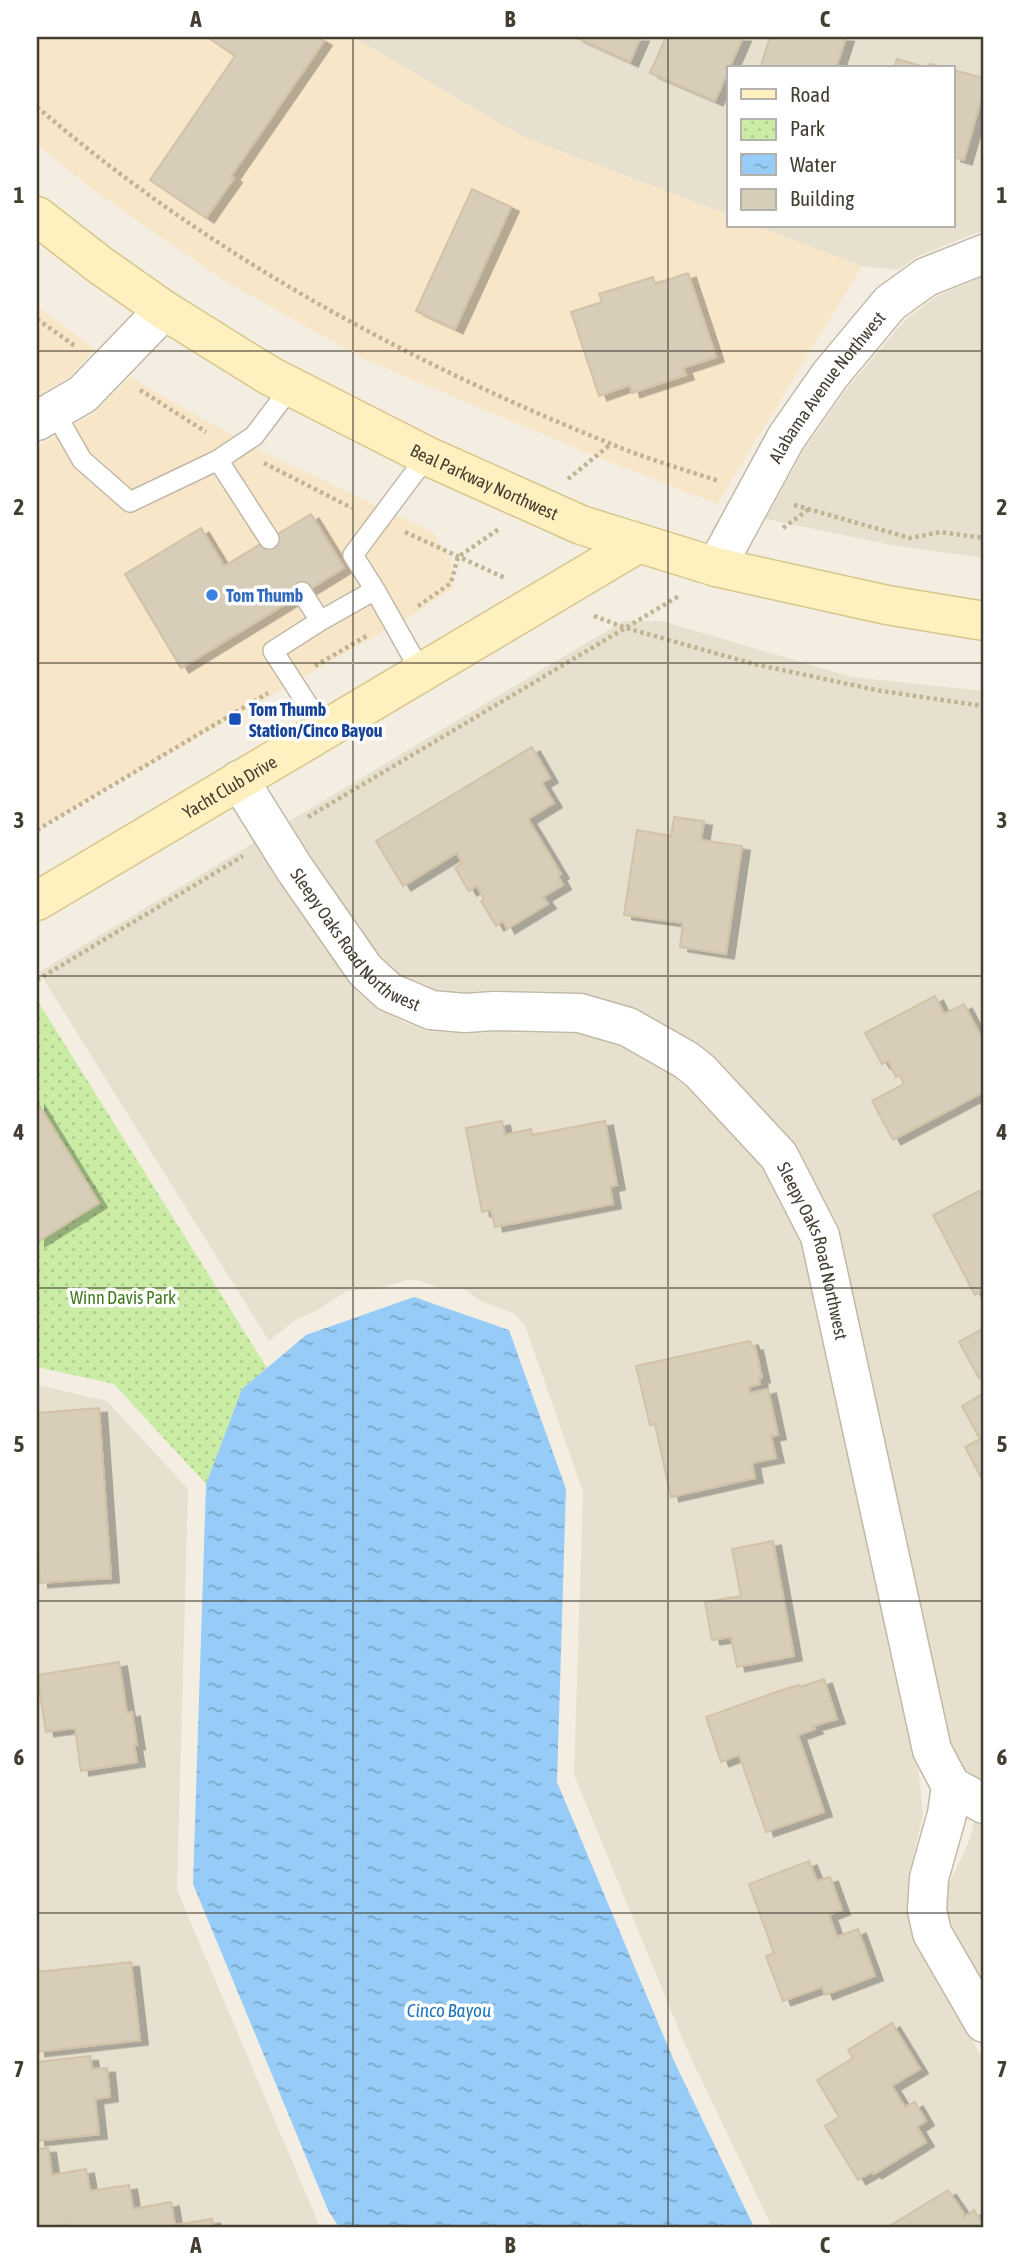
<svg xmlns="http://www.w3.org/2000/svg" width="1021" height="2264" font-family="'Asap Condensed',sans-serif">
<style>
.residential{fill:#e7e0cf}
.commercial{fill:#f8e6c9}
.park{fill:url(#park-dots)}
.water{fill:url(#water-ripples)}
.building{fill:#d8cdb8;stroke:#d1c2a8;stroke-width:2;filter:url(#shadow)}
.lines{fill:none;stroke-linecap:round;stroke-linejoin:round}
.service-casing{stroke:#c1b9a6;stroke-width:22}
.minor-casing{stroke:#c1b9a6;stroke-width:41}
.secondary-casing{stroke:#d7c68b;stroke-width:41}
.path{stroke:#c2b393;stroke-width:4.5;stroke-dasharray:3.5 3.5;stroke-linecap:butt}
.service{stroke:#fff;stroke-width:19}
.minor{stroke:#fff;stroke-width:38}
.secondary{stroke:#fff1bf;stroke-width:38}
.grid{fill:none;stroke:#443e32;stroke-width:2;stroke-opacity:0.55}
.shop-dot{fill:#3f7fe0;stroke:#fff;stroke-width:2.5}
.transit-dot{fill:#1a4fb4;stroke:#fff;stroke-width:2.5}
.labels{text-anchor:middle;dominant-baseline:central;stroke-width:7;stroke-linejoin:round;paint-order:stroke}
.street-label{font-size:18px;fill:#443e32;stroke:#fff}
.shop-label{font-size:18px;font-weight:bold;fill:#366cbe;stroke:#fff;text-anchor:start}
.transit-label{font-size:18px;font-weight:bold;fill:#164399;stroke:#fff;text-anchor:start}
.park-label{font-size:18px;fill:#407b20;stroke:#fff}
.water-label{font-size:19px;font-style:italic;fill:#2175ba;stroke:#fff}
.neatline{fill:none;stroke:#443e32;stroke-width:2.5}
.grid-label{font-size:23px;text-anchor:middle;font-weight:bold;fill:#443e32}
</style>
<defs>
<pattern id="park-dots" width="8" height="8" patternUnits="userSpaceOnUse" patternTransform="scale(1.75)"><rect width="8" height="8" fill="#caeca5"/><path d="M2 2h.1M6 6h.1" fill="none" stroke="#afcb8e" stroke-width="1.8" stroke-linecap="round"/></pattern>
<pattern id="water-ripples" width="26" height="14" patternUnits="userSpaceOnUse" patternTransform="scale(1.75)"><rect width="26" height="14" fill="#96ccf7"/><path d="M2 4q2-2 4 0t4 0M15 11q2-2 4 0t4 0" fill="none" stroke="#7ca7c9"/></pattern>
<filter id="shadow"><feDropShadow dx="8" dy="4.5" stdDeviation="0" flood-color="#0004"/></filter>
</defs>
<rect width="100%" height="100%" fill="#f3eee1"/>
<!-- residential -->
<path class="residential" d="M353,37H984V232L976,233L916,257L898,270L862,266L756,226H953V68H729V215L523,137Z
M984,276V558L891,545L766,519L803,451L846,390L905,320L937,296Z
M623,621H662L852,677L984,691V1782L959,1765L952,1752L839,1234L792,1142L710,1054L694,1042L631,1007L578,992L492,990L463,992L432,989L413,982L394,972L380,957L316,869L288,822Z
M255,842L285,891L350,982L376,1006L403,1022L431,1031L466,1034L497,1032L580,1034L623,1047L677,1078L723,1121L764,1167L802,1241L919,1775L923,1814L910,1870L907,1906L915,1941L984,2061V2227H772L689,2054L574,1775L583,1492L525,1325L513,1313L481,1301L464,1289H443L417,1280H406L378,1289L347,1291L314,1312L295,1320L269,1341L39,972Z
M37,1385L107,1401L188,1489L177,1890L320,2227H37Z
M974,1822L984,1825V1987L950,1927L947,1911L949,1884L970,1839Z"/>
<!-- commercial -->
<path class="commercial" d="M37,37H353L523,137L729,215V226H756L862,266L717,504L592,455L366,360L223,280L89,187L37,144Z
M37,306L95,349L70,376L37,396Z
M131,376L148,388L263,452L433,532L451,559L453,588L409,617L37,829V447L94,413Z"/>
<!-- park -->
<path class="park" d="M37,1000L267,1368L242,1389L206,1484L114,1384L37,1367Z"/>
<!-- water -->
<path class="water" d="M414,1297L509,1330L566,1489L557,1782L674,2061L754,2227H339L328,2210L193,1884L206,1484L242,1389L306,1335Z"/>
<!-- building -->
<path class="building" d="M207,37H317L324,41L231,176L234,178L206,218L150,180L235,56Z
M575,37H641L630,62Z
M666,37H743L715,101L650,73Z
M770,37H846L836,68H760Z
M897,59L928,68L930,64L947,68H894Z
M953,70L984,78V89L964,160L953,157Z
M472,189L511,207L455,329L416,311Z
M688,273L716,357L683,368L686,375L632,393L630,385L599,396L571,312L602,302L599,294L653,277L655,284Z
M311,514L344,568L181,668L125,574L201,528L224,566Z
M532,747L550,778L542,783L554,803L528,819L561,874L558,876L563,885L543,897L548,904L507,929L503,921L496,926L481,901L484,899L477,886L469,891L455,868L462,863L457,853L403,886L376,841Z
M674,817L704,821L701,840L742,846L726,954L680,947L683,923L624,915L637,830L671,836Z
M935,996L944,1014L964,1004L984,1042V1092L893,1140L872,1101L904,1084L900,1075L896,1077L888,1061L882,1064L865,1033Z
M37,1102L99,1203L37,1242Z
M502,1121L505,1135L531,1129L532,1135L605,1121L617,1185L610,1187L613,1204L495,1227L491,1210L482,1212L466,1128Z
M979,1191L984,1201V1289L975,1295L933,1215Z
M984,1328V1375L979,1378L959,1342Z
M750,1341L752,1346H755L762,1378H759L760,1384L749,1387L750,1393L768,1389L778,1435L771,1436L776,1458L752,1463L755,1478L671,1497L655,1424L650,1425L636,1366Z
M984,1393V1483L965,1447L980,1439L962,1406Z
M99,1408L111,1578L40,1583L37,1532V1413Z
M773,1541L794,1656L737,1667L731,1637L712,1640L705,1602L741,1596L732,1549Z
M119,1662L127,1713L132,1712L137,1745H134L137,1762L81,1771L75,1728L46,1732L37,1675Z
M824,1679L837,1719L813,1726L815,1729L798,1735L824,1812L766,1832L739,1755L721,1762L706,1717L782,1690L799,1685L800,1687Z
M809,1861L817,1881L830,1877L842,1910L829,1915L837,1937L858,1929L875,1976L825,1995L822,1987L783,2001L766,1956L774,1953L749,1884Z
M131,1962L140,2040L37,2052V1972Z
M892,2023L920,2069L892,2086L905,2107L915,2102L926,2121L917,2127L926,2142L874,2174L872,2172L858,2180L825,2126L839,2117L817,2080L853,2058L848,2050Z
M90,2056L92,2069L107,2068L110,2097L95,2099L99,2134L37,2141V2062Z
M48,2148L52,2175L86,2169L90,2191L129,2185L133,2209L171,2202L175,2225L212,2219L214,2227H67V2224L58,2227H37V2149Z
M948,2190L963,2212L964,2217L974,2210L984,2227H888Z"/>
<g class="lines">
<!-- service casing -->
<g class="service-casing">
<path id="service" d="M54,411L82,460L130,502L218,460L269,539
M218,460L254,436L291,387
M375,590L353,555L427,456
M302,592L320,621L273,651L324,730
M320,621L375,590L421,672"/>
</g>
<!-- minor casing -->
<g class="minor-casing">
<g id="minor">
<path d="M37,421L83,394L164,310"/>
<path id="s1" d="M716,567L786,438L830,375L890,303L926,277L984,254"/>
<path id="s2" d="M239,780L294,868L365,970L389,992L431,1010L465,1013L494,1011L580,1013L628,1027L686,1060L700,1071L779,1156L820,1236L932,1750L951,1786L947,1814L929,1878L927,1910L932,1933L984,2023"/>
<path d="M951,1786L984,1804"/>
</g>
</g>
<!-- secondary casing -->
<g class="secondary-casing">
<g id="secondary">
<path id="s3" d="M37,216L100,265L164,310L270,376L427,456L581,525L716,567L887,605L984,621"/>
<path id="s4" d="M37,901L639,543"/>
</g>
</g>
<!-- path -->
<path class="path" d="M37,107C206,252 402,360 609,443C644,458 682,469 719,481
M37,319L75,346
M140,390L206,432
M264,463L352,508
M568,479L611,444
M794,505L910,538L941,532L984,538
M783,528L809,509
M405,532L505,578
M418,606L451,583L458,557L499,529
M594,616L626,628L754,664L881,691L984,706
M315,666L368,635
M308,817L679,596
M37,830L268,693
M37,980L243,856"/>
<!-- service -->
<use href="#service" class="service"/>
<!-- minor -->
<use href="#minor" class="minor"/>
<!-- secondary -->
<use href="#secondary" class="secondary"/>
</g>
<!-- grid -->
<path class="grid" d="M353,37V2227M668,37V2227M37,351H984M37,663H984M37,976H984M37,1288H984M37,1601H984M37,1913H984"/>
<!-- markers -->
<circle class="shop-dot" cx="212" cy="595" r="7"/>
<rect class="transit-dot" x="228" y="712" width="14" height="14" rx="3.5"/>
<g class="labels">
<!-- street labels -->
<g class="street-label">
<text stroke="none"><textPath href="#s1" startOffset="212">Alabama Avenue Northwest</textPath></text>
<text stroke="none"><textPath href="#s3" startOffset="522">Beal Parkway Northwest</textPath></text>
<text stroke="none"><textPath href="#s4" startOffset="224">Yacht Club Drive</textPath></text>
<text stroke="none"><textPath href="#s2" startOffset="200">Sleepy Oaks Road Northwest</textPath></text>
<text stroke="none"><textPath href="#s2" startOffset="808">Sleepy Oaks Road Northwest</textPath></text>
</g>
<!-- shop labels -->
<g class="shop-label">
<text x="226" y="595">Tom Thumb</text>
</g>
<!-- transit labels -->
<g class="transit-label">
<text x="249" y="709">Tom Thumb<tspan x="249" dy="21">Station/Cinco Bayou</tspan></text>
</g>
<!-- park labels -->
<g class="park-label">
<text x="123" y="1297">Winn Davis Park</text>
</g>
<!-- water labels -->
<g class="water-label">
<text x="449" y="2010">Cinco Bayou</text>
</g>
</g>
<!-- border -->
<rect width="1021" height="2264" fill="none" stroke="#ffffff" stroke-width="77"/>
<!-- legend -->
<rect x="727" y="66" width="228" height="161" fill="#ffffff" stroke="#b4b2ad" stroke-width="2"/>
<rect x="741" y="89" width="35" height="10" fill="#fff1bf" stroke="#b4b2ad" stroke-width="2"/>
<text x="790" y="102" font-size="21" fill="#443e32">Road</text>
<rect x="741" y="119" width="35" height="21" fill="url(#park-dots)" stroke="#b4b2ad" stroke-width="2"/>
<text x="790" y="136" font-size="21" fill="#443e32">Park</text>
<rect x="741" y="154" width="35" height="21" fill="url(#water-ripples)" stroke="#b4b2ad" stroke-width="2"/>
<text x="790" y="172" font-size="21" fill="#443e32">Water</text>
<rect x="741" y="189" width="35" height="21" fill="#d8cdb8" stroke="#b4b2ad" stroke-width="2"/>
<text x="790" y="206" font-size="21" fill="#443e32">Building</text>
<rect x="38" y="38" width="944" height="2188" class="neatline"/>
<g class="grid-label">
<text x="196" y="27">A</text>
<text x="510" y="27">B</text>
<text x="825" y="27">C</text>
<text x="19" y="203">1</text>
<text x="1002" y="203">1</text>
<text x="19" y="515">2</text>
<text x="1002" y="515">2</text>
<text x="19" y="828">3</text>
<text x="1002" y="828">3</text>
<text x="19" y="1140">4</text>
<text x="1002" y="1140">4</text>
<text x="19" y="1452">5</text>
<text x="1002" y="1452">5</text>
<text x="19" y="1765">6</text>
<text x="1002" y="1765">6</text>
<text x="19" y="2077">7</text>
<text x="1002" y="2077">7</text>
<text x="196" y="2253">A</text>
<text x="510" y="2253">B</text>
<text x="825" y="2253">C</text>
</g>
</svg>
